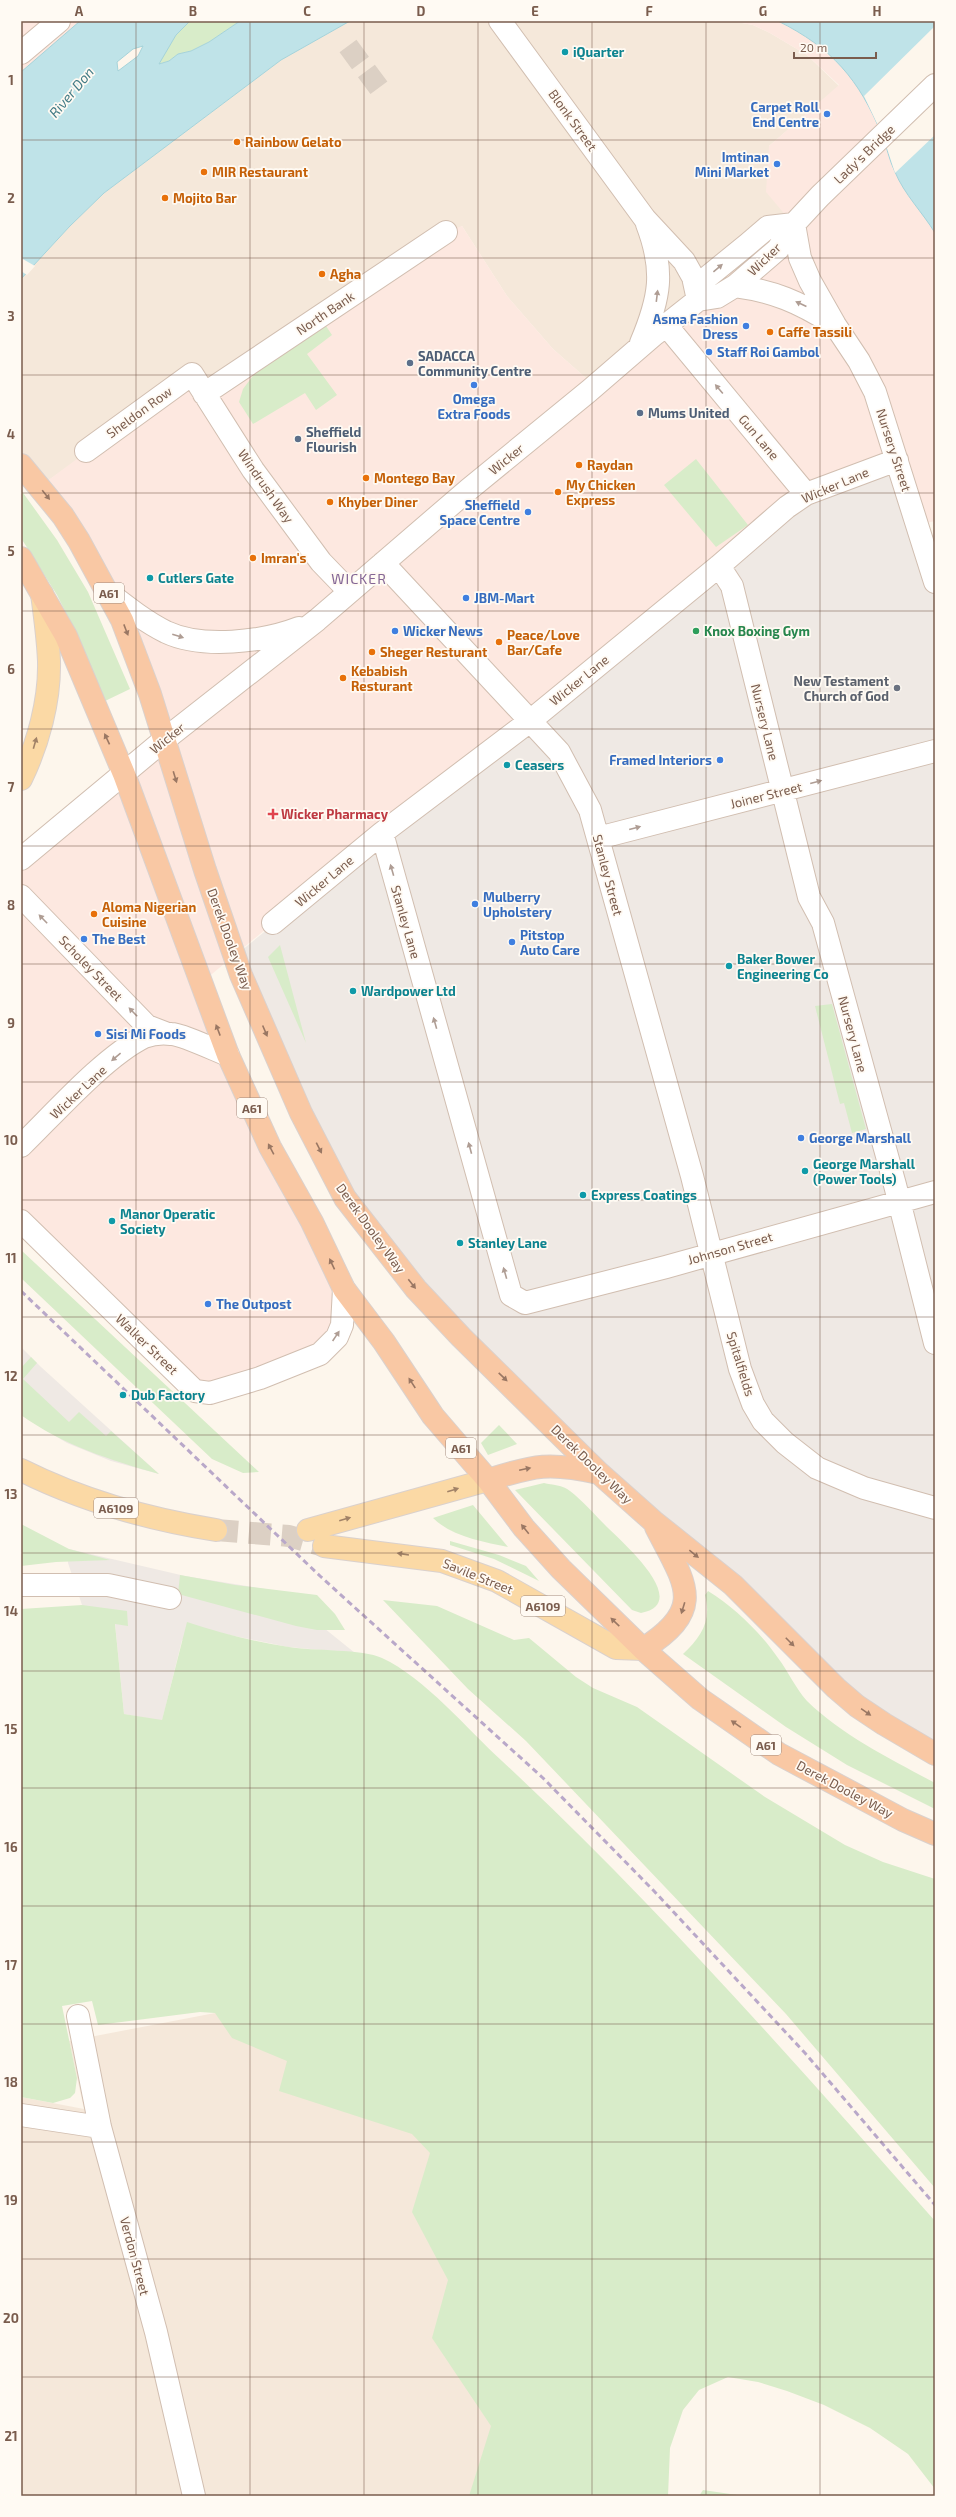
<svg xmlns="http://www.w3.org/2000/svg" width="956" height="2517" font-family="'Exo 2',sans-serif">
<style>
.residential{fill:#f5e8da}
.commercial{fill:#fde8e0}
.industrial{fill:#efe9e4}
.green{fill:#d8ecc9}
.water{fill:#bfe3e8;stroke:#a5d3da;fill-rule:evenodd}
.pier{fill:#fdf6ec}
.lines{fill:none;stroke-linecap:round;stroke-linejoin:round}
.pedestrian-tunnel{stroke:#dcd0c4;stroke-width:21;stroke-dasharray:21 10;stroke-linecap:butt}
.primary-tunnel{stroke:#dcd0c4;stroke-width:22;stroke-dasharray:22 11;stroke-linecap:butt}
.minor-casing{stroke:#d1beb0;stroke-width:24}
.primary-casing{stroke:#dad1cd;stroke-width:24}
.trunk-casing{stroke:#dad1cd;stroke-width:24}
.minor{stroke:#fff;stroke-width:22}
.primary{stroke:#fbd9a5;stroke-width:22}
.trunk{stroke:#f9c8a4;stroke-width:22}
.rail{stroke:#b9a8c9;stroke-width:3;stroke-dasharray:6 4;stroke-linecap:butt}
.oneway{fill:#af9d94}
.oneway2{fill:#9a7763}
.oneway3{fill:#a18267}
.grid{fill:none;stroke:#7a5c4d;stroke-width:1;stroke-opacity:0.55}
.culture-dot{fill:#0f9aa8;stroke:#fffaf3;stroke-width:1.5}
.shop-dot{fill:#3f7fe0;stroke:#fffaf3;stroke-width:1.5}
.food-dot{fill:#e8710a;stroke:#fffaf3;stroke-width:1.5}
.service-dot{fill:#5c6f8a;stroke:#fffaf3;stroke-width:1.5}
.leisure-dot{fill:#2e9e5b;stroke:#fffaf3;stroke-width:1.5}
.worship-dot{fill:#6b7280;stroke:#fffaf3;stroke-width:1.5}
.health-dot{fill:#e0444e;stroke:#fffaf3;stroke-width:1.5}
.labels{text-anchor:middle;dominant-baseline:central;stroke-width:3.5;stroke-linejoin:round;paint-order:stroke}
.shield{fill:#fffaf3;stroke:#a28b7f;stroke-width:1}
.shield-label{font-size:12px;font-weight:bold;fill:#7a5c4d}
.culture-label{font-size:13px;font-weight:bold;fill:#0d838f;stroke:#fffaf3;text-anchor:start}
.shop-label{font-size:13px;font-weight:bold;fill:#366cbe;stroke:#fffaf3;text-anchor:start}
.street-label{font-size:13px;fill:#7a5c4d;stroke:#fffaf3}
.food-label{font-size:13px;font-weight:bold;fill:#c56008;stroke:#fffaf3;text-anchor:start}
.service-label{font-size:13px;font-weight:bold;fill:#4e5e75;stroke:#fffaf3;text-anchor:start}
.leisure-label{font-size:13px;font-weight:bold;fill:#27864d;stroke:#fffaf3;text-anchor:start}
.worship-label{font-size:13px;font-weight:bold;fill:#5b616d;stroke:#fffaf3;text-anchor:end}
.health-label{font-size:13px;font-weight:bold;fill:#be3a42;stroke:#fffaf3;text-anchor:start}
.water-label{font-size:14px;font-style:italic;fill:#437c86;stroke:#fffaf3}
.neighbourhood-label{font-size:14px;letter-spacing:1px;fill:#846695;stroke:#fffaf3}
.neatline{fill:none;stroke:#7a5c4d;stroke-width:1.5}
.grid-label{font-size:13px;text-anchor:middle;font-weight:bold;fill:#7a5c4d}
</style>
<rect width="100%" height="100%" fill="#fdf6ec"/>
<!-- residential -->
<path class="residential" d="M350,21H731L753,25L770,33L807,55L839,86L769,146L794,224L595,386L553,349L507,296L462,226L80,458L39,487L21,465V279L73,223L104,193L281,60Z
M215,2013L446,2127L523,2496H21V2097L84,2109L69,2041Z"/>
<!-- commercial -->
<path class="commercial" d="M21,21H80L21,72Z
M731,21H778L812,40L846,71L864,96L935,233V521L918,525L273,923L200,984L344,1289L337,1337L210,1393L21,1221V859L164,740L150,694L39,487L192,374L204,393L446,232L462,226L507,296L553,349L595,386L705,279L793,224L766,192L769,146L839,85L807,55L770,33L753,25Z"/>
<!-- industrial -->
<path class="industrial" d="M897,460L935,582V1754L916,1744L599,1473L345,1198L236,955L787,507Z
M21,1347L41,1367L159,1474L111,1461L67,1443L21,1415Z
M69,1549L185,1576L278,1591L355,1653L288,1647L225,1634L182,1640L162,1721L124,1714L115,1623L82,1605L68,1563Z"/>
<!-- green -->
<path class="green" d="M178,21H240L209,42L191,51L178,54L169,61L158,64L176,35Z
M326,326L332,335L307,354L337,395L316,410L305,393L253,424L239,402L243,389L255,373Z
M696,459L748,525L716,547L664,485Z
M21,490L57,540L88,592L130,689L105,701L76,633L57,595L21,538Z
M280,945L306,1043L268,957Z
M832,1004L866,1129L852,1133L844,1103L840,1104L815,1006Z
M21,1250L259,1472L243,1473L212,1459L21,1278Z
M31,1357L37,1363L23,1379L69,1422L79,1412L106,1436L111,1431L159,1474C110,1460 63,1445 21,1415V1368Z
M499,1425L517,1444L488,1455L481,1443Z
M544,1483C552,1485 563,1485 570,1491C583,1501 595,1515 607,1527C621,1541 693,1603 641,1613L632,1610L515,1490Z
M473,1505L508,1547C483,1542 451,1536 433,1518Z
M21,1524L69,1549L110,1560L56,1562L21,1566Z
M450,1541L499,1555L526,1566L539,1581L494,1559L450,1545Z
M180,1575L235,1585L317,1595L335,1614L345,1630H317L296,1626L178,1594Z
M708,1591C734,1607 761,1633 778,1658C788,1671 796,1689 807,1701C843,1736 891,1759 935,1783V1809L847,1765L786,1727L683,1654C701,1637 712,1621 705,1595Z
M383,1600L437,1606L514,1640L529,1638L576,1677L593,1688L637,1707L765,1797L845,1845L883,1862L935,1879V2188L786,2014L526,1741L468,1689Z
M82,1605L127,1611L128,1626L115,1624L124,1714L162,1720L187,1622C221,1633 254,1642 289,1647C313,1651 363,1649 382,1658C425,1678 467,1729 502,1761C657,1905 796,2064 935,2221V2489L908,2454L870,2428L824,2405L787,2391L758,2382L728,2377L699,2390L683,2410L670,2448L668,2496H469L491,2426L432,2338L448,2280L412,2212L430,2153L412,2134L279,2091L287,2061L232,2038L215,2013L200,2012L98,2025L92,2001L62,2006L77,2078L75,2093L70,2098L53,2103L21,2097V1609Z
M703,2490L744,2496H699Z"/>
<!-- water -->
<path class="water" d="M80,21H190L176,35L159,64L169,61L178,54L191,51L209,42L240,21H350L281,60L104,193L70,226L21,279V72ZM143,46L138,56L118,71L117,62L133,49Z
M778,21H935V233C923,213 904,194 895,172C889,160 887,147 882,135C859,79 832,48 778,21Z"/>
<!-- pier -->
<path class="pier" d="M935,26V135L895,173L883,136L864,96Z
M21,258L35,266L27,275L21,271Z"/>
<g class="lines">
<!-- pedestrian-tunnel -->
<path class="pedestrian-tunnel" d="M348,46L382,92"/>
<!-- primary-tunnel -->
<path class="primary-tunnel" d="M216,1530L289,1536L324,1546"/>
<!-- minor casing -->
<g class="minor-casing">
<path id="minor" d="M500,21L645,219L684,261L693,277L698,300
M21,53L59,21
M794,224L800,258L810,281L835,325L859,361L875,392L935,582
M735,286C773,291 799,302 832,323
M698,300L705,279L748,244L768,227L794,224
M666,325L806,494
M641,343C660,298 665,271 647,224
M204,394L446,232
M86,451L192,374L253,470L321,562L349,591
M383,563L559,752L590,810L692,1176L740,1369L753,1404L763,1421L785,1443L817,1468L864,1488L935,1508
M719,566L732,586L809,897L823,923L895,1185L935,1343
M110,594C128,608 146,622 166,632C202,649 263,642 299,628
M382,833L511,1295L525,1303L666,1267L935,1192
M598,838L935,751
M21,859L164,740L317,620L468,490L589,391L655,334L698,300L717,297L735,286L778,249L794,224L820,196L935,85
M21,896L147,1026L165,1033
M273,923L382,833L530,721L719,566L787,507L806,494L897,460
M21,1146C54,1114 104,1057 144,1037C152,1034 162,1033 171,1034C181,1034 215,1050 228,1055
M21,1221L195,1391L210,1393L260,1378L320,1354L337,1337L342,1325L344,1289
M21,1585H108L170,1598
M78,2016L100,2127L156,2332L194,2496
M21,2115L100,2127"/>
</g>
<!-- primary casing -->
<g class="primary-casing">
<path id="primary" d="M21,779C38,744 50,701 49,661C48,639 45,616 42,594
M21,1470C83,1501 147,1519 216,1530
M308,1530L488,1480
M324,1546L442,1561L497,1581L616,1648L643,1649"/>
</g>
<!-- trunk casing -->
<g class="trunk-casing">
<path id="trunk" d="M21,465L63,516L79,541L122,620L150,694L205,870L241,975L301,1113L345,1198L416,1289L461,1337L599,1473L653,1521L733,1585L836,1688L857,1706L884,1724L935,1754
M21,558L66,636L124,774L228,1055L270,1147L312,1222L344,1289L384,1342L433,1416L488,1480L524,1528L561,1569L643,1649L700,1699L779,1754L903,1820L935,1834
M488,1480C535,1465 550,1462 599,1473
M643,1649C708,1608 685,1584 656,1527"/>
</g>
<!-- minor -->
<use href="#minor" class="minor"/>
<!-- primary -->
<use href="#primary" class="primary"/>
<!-- trunk -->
<use href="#trunk" class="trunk"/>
<!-- rail -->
<path class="rail" d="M21,1291L320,1576L543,1778L654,1891L805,2053L935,2205"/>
</g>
<!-- one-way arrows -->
<defs><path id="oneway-solid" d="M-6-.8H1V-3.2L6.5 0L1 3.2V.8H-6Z"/></defs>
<g class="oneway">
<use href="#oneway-solid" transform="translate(718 268) rotate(-40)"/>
<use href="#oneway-solid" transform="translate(657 296) rotate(-83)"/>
<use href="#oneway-solid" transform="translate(801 304) rotate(-155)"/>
<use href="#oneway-solid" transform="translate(719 389) rotate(-130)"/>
<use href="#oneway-solid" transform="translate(178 636) rotate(17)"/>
<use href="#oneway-solid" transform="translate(816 782) rotate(-15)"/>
<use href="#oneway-solid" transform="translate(635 828) rotate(-15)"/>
<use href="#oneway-solid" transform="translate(392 870) rotate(-106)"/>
<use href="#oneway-solid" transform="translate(43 919) rotate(-134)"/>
<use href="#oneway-solid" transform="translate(133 1012) rotate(-134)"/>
<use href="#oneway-solid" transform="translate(435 1023) rotate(-106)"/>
<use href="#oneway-solid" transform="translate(116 1057) rotate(140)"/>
<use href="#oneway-solid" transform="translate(470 1148) rotate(-105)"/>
<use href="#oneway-solid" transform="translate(505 1273) rotate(-106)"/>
<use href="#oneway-solid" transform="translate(336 1336) rotate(-56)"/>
</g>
<g class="oneway2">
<use href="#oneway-solid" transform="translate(46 495) rotate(51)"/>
<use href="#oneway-solid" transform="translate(126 630) rotate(69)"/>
<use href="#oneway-solid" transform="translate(107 739) rotate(-115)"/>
<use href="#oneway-solid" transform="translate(175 777) rotate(73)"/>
<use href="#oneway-solid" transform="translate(218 1030) rotate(-111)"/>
<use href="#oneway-solid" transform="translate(265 1031) rotate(67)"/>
<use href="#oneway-solid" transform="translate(319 1148) rotate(63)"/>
<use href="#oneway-solid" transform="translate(271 1149) rotate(-118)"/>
<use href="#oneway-solid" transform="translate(332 1264) rotate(-115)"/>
<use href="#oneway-solid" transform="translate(412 1284) rotate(52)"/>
<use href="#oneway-solid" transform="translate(503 1377) rotate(44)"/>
<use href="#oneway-solid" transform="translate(412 1383) rotate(-123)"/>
<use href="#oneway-solid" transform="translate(525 1469) rotate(-12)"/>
<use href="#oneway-solid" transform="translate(525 1529) rotate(-129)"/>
<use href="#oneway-solid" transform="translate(694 1554) rotate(39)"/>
<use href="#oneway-solid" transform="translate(683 1608) rotate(107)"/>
<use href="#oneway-solid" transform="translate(615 1622) rotate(-136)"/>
<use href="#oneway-solid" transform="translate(790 1642) rotate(45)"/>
<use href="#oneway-solid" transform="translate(866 1712) rotate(35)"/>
<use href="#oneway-solid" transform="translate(736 1724) rotate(-145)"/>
</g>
<g class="oneway3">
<use href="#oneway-solid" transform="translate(35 743) rotate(-74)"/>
<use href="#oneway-solid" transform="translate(453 1490) rotate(-17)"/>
<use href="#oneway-solid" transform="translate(345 1519) rotate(-16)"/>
<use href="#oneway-solid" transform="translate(403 1554) rotate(-171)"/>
</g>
<!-- grid -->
<path class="grid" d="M136,21V2496M250,21V2496M364,21V2496M478,21V2496M592,21V2496M706,21V2496M820,21V2496M21,140H935M21,258H935M21,375H935M21,493H935M21,611H935M21,729H935M21,846H935M21,964H935M21,1082H935M21,1200H935M21,1317H935M21,1435H935M21,1553H935M21,1671H935M21,1788H935M21,1906H935M21,2024H935M21,2142H935M21,2259H935M21,2377H935"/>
<!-- markers -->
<g class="culture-dot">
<circle cx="565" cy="52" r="4"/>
<circle cx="150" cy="578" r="4"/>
<circle cx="507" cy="765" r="4"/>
<circle cx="729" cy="966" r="4"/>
<circle cx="353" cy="991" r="4"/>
<circle cx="805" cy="1171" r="4"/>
<circle cx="583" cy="1195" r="4"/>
<circle cx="112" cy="1221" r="4"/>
<circle cx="460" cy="1243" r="4"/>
<circle cx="123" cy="1395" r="4"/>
</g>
<g class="shop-dot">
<circle cx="827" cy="114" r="4"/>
<circle cx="777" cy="164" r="4"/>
<circle cx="746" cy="326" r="4"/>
<circle cx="709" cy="352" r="4"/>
<circle cx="474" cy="385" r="4"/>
<circle cx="528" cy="512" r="4"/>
<circle cx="466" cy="598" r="4"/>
<circle cx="395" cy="631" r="4"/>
<circle cx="720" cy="760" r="4"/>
<circle cx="475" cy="904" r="4"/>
<circle cx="84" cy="939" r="4"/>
<circle cx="512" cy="942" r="4"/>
<circle cx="98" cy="1034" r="4"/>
<circle cx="801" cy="1138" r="4"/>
<circle cx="208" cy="1304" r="4"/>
</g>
<g class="food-dot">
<circle cx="237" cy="142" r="4"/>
<circle cx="204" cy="172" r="4"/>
<circle cx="165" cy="198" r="4"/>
<circle cx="322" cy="274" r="4"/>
<circle cx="770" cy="332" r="4"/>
<circle cx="579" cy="465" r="4"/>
<circle cx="366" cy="478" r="4"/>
<circle cx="558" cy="492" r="4"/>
<circle cx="330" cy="502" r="4"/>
<circle cx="253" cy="558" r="4"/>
<circle cx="499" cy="642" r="4"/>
<circle cx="372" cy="652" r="4"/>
<circle cx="343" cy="678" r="4"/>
<circle cx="94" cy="914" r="4"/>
</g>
<g class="service-dot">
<circle cx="410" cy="363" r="4"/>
<circle cx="640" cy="413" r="4"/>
<circle cx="298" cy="439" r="4"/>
</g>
<circle class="leisure-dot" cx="696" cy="631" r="4"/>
<circle class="worship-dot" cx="897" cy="688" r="4"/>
<path class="health-dot" d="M271 808h4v4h4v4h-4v4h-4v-4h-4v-4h4z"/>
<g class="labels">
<!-- shield labels -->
<g class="shield">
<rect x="94" y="583" width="30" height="20" rx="3"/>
<rect x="237" y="1098" width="30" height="20" rx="3"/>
<rect x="446" y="1438" width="30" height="20" rx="3"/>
<rect x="94" y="1498" width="44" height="20" rx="3"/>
<rect x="521" y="1596" width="44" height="20" rx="3"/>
<rect x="751" y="1735" width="30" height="20" rx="3"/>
</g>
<g class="shield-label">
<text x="109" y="593">A61</text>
<text x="252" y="1108">A61</text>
<text x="461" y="1448">A61</text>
<text x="116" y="1508">A6109</text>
<text x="543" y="1606">A6109</text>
<text x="766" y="1745">A61</text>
</g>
<!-- culture labels -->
<g class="culture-label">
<text x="573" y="52">iQuarter</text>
<text x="158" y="578">Cutlers Gate</text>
<text x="515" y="765">Ceasers</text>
<text x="737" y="959">Baker Bower<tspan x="737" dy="15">Engineering Co</tspan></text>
<text x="361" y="991">Wardpower Ltd</text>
<text x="813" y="1164">George Marshall<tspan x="813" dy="15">(Power Tools)</tspan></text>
<text x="591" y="1195">Express Coatings</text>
<text x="120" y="1214">Manor Operatic<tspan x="120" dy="15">Society</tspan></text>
<text x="468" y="1243">Stanley Lane</text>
<text x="131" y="1395">Dub Factory</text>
</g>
<!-- shop labels -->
<g class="shop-label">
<text x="819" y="107" text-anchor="end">Carpet Roll<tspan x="819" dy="15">End Centre</tspan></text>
<text x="769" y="157" text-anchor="end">Imtinan<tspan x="769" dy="15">Mini Market</tspan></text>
<text x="738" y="319" text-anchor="end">Asma Fashion<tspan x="738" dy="15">Dress</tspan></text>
<text x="717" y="352">Staff Roi Gambol</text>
<text x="474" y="399" text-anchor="middle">Omega<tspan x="474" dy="15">Extra Foods</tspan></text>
<text x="520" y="505" text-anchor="end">Sheffield<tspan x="520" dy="15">Space Centre</tspan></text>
<text x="474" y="598">JBM-Mart</text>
<text x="403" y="631">Wicker News</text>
<text x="712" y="760" text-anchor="end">Framed Interiors</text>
<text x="483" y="897">Mulberry<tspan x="483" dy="15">Upholstery</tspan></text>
<text x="520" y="935">Pitstop<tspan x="520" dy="15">Auto Care</tspan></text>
<text x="92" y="939">The Best</text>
<text x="106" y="1034">Sisi Mi Foods</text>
<text x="809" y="1138">George Marshall</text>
<text x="216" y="1304">The Outpost</text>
</g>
<!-- street labels -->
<g class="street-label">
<text transform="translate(573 120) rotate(54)">Blonk Street</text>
<text transform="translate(864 154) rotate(-44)">Lady's Bridge</text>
<text transform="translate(764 259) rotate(-44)">Wicker</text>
<text transform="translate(325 313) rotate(-34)">North Bank</text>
<text transform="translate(139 412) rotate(-36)">Sheldon Row</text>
<text transform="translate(759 437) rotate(50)">Gun Lane</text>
<text transform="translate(894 450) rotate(72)">Nursery Street</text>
<text transform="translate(506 459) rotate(-39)">Wicker</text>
<text transform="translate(835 485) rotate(-23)">Wicker Lane</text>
<text transform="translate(266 486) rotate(55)">Windrush Way</text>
<text transform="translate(579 680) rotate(-39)">Wicker Lane</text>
<text transform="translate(765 722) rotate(76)">Nursery Lane</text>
<text transform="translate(167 738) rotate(-39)">Wicker</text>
<text transform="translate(766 795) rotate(-14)">Joiner Street</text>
<text transform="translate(608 875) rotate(75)">Stanley Street</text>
<text transform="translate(324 881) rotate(-40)">Wicker Lane</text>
<text transform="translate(406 922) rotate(74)">Stanley Lane</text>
<text transform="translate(230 939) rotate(70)">Derek Dooley Way</text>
<text transform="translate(91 968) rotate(46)">Scholey Street</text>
<text transform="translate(853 1034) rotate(75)">Nursery Lane</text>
<text transform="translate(78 1092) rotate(-43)">Wicker Lane</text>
<text transform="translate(371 1228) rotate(54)">Derek Dooley Way</text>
<text transform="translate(730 1248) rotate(-16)">Johnson Street</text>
<text transform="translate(147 1344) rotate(44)">Walker Street</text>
<text transform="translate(741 1364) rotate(73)">Spitalfields</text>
<text transform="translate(592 1464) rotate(44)">Derek Dooley Way</text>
<text transform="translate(478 1576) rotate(22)">Savile Street</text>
<text transform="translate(845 1789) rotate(28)">Derek Dooley Way</text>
<text transform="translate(135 2256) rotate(75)">Verdon Street</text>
</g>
<!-- food labels -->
<g class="food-label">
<text x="245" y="142">Rainbow Gelato</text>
<text x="212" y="172">MIR Restaurant</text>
<text x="173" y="198">Mojito Bar</text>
<text x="330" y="274">Agha</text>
<text x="778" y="332">Caffe Tassili</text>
<text x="587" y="465">Raydan</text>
<text x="374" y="478">Montego Bay</text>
<text x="566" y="485">My Chicken<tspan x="566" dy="15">Express</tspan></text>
<text x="338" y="502">Khyber Diner</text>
<text x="261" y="558">Imran's</text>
<text x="507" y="635">Peace/Love<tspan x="507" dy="15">Bar/Cafe</tspan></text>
<text x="380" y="652">Sheger Resturant</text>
<text x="351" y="671">Kebabish<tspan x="351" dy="15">Resturant</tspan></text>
<text x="102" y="907">Aloma Nigerian<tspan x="102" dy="15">Cuisine</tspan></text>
</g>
<!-- service labels -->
<g class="service-label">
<text x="418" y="356">SADACCA<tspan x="418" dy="15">Community Centre</tspan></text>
<text x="648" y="413">Mums United</text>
<text x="306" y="432">Sheffield<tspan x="306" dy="15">Flourish</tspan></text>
</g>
<!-- leisure labels -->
<g class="leisure-label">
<text x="704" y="631">Knox Boxing Gym</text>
</g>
<!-- worship labels -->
<g class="worship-label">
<text x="889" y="681">New Testament<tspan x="889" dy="15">Church of God</tspan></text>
</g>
<!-- health labels -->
<g class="health-label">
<text x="281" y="814">Wicker Pharmacy</text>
</g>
<!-- water labels -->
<g class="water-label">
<text transform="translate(71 92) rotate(-50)">River Don</text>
</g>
<!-- neighbourhood labels -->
<g class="neighbourhood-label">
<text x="359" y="578">WICKER</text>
</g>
</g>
<!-- border -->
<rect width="956" height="2517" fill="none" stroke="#fffaf3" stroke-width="44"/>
<!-- scale -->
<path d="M794 52v6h82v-6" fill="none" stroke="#7a5c4d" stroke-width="2"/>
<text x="800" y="52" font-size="12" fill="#7a5c4d" stroke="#fffaf3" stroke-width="3" paint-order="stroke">20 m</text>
<rect x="22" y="22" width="912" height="2473" class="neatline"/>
<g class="grid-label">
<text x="79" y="16">A</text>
<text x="193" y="16">B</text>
<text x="307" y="16">C</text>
<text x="421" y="16">D</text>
<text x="535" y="16">E</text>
<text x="649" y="16">F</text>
<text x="763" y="16">G</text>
<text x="877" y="16">H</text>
<text x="11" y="85">1</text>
<text x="11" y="203">2</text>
<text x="11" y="321">3</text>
<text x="11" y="439">4</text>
<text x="11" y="556">5</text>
<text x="11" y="674">6</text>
<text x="11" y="792">7</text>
<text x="11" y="910">8</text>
<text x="11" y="1028">9</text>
<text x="11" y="1145">10</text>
<text x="11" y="1263">11</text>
<text x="11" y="1381">12</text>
<text x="11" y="1499">13</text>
<text x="11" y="1616">14</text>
<text x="11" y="1734">15</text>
<text x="11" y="1852">16</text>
<text x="11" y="1970">17</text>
<text x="11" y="2087">18</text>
<text x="11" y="2205">19</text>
<text x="11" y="2323">20</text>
<text x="11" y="2441">21</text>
</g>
</svg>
